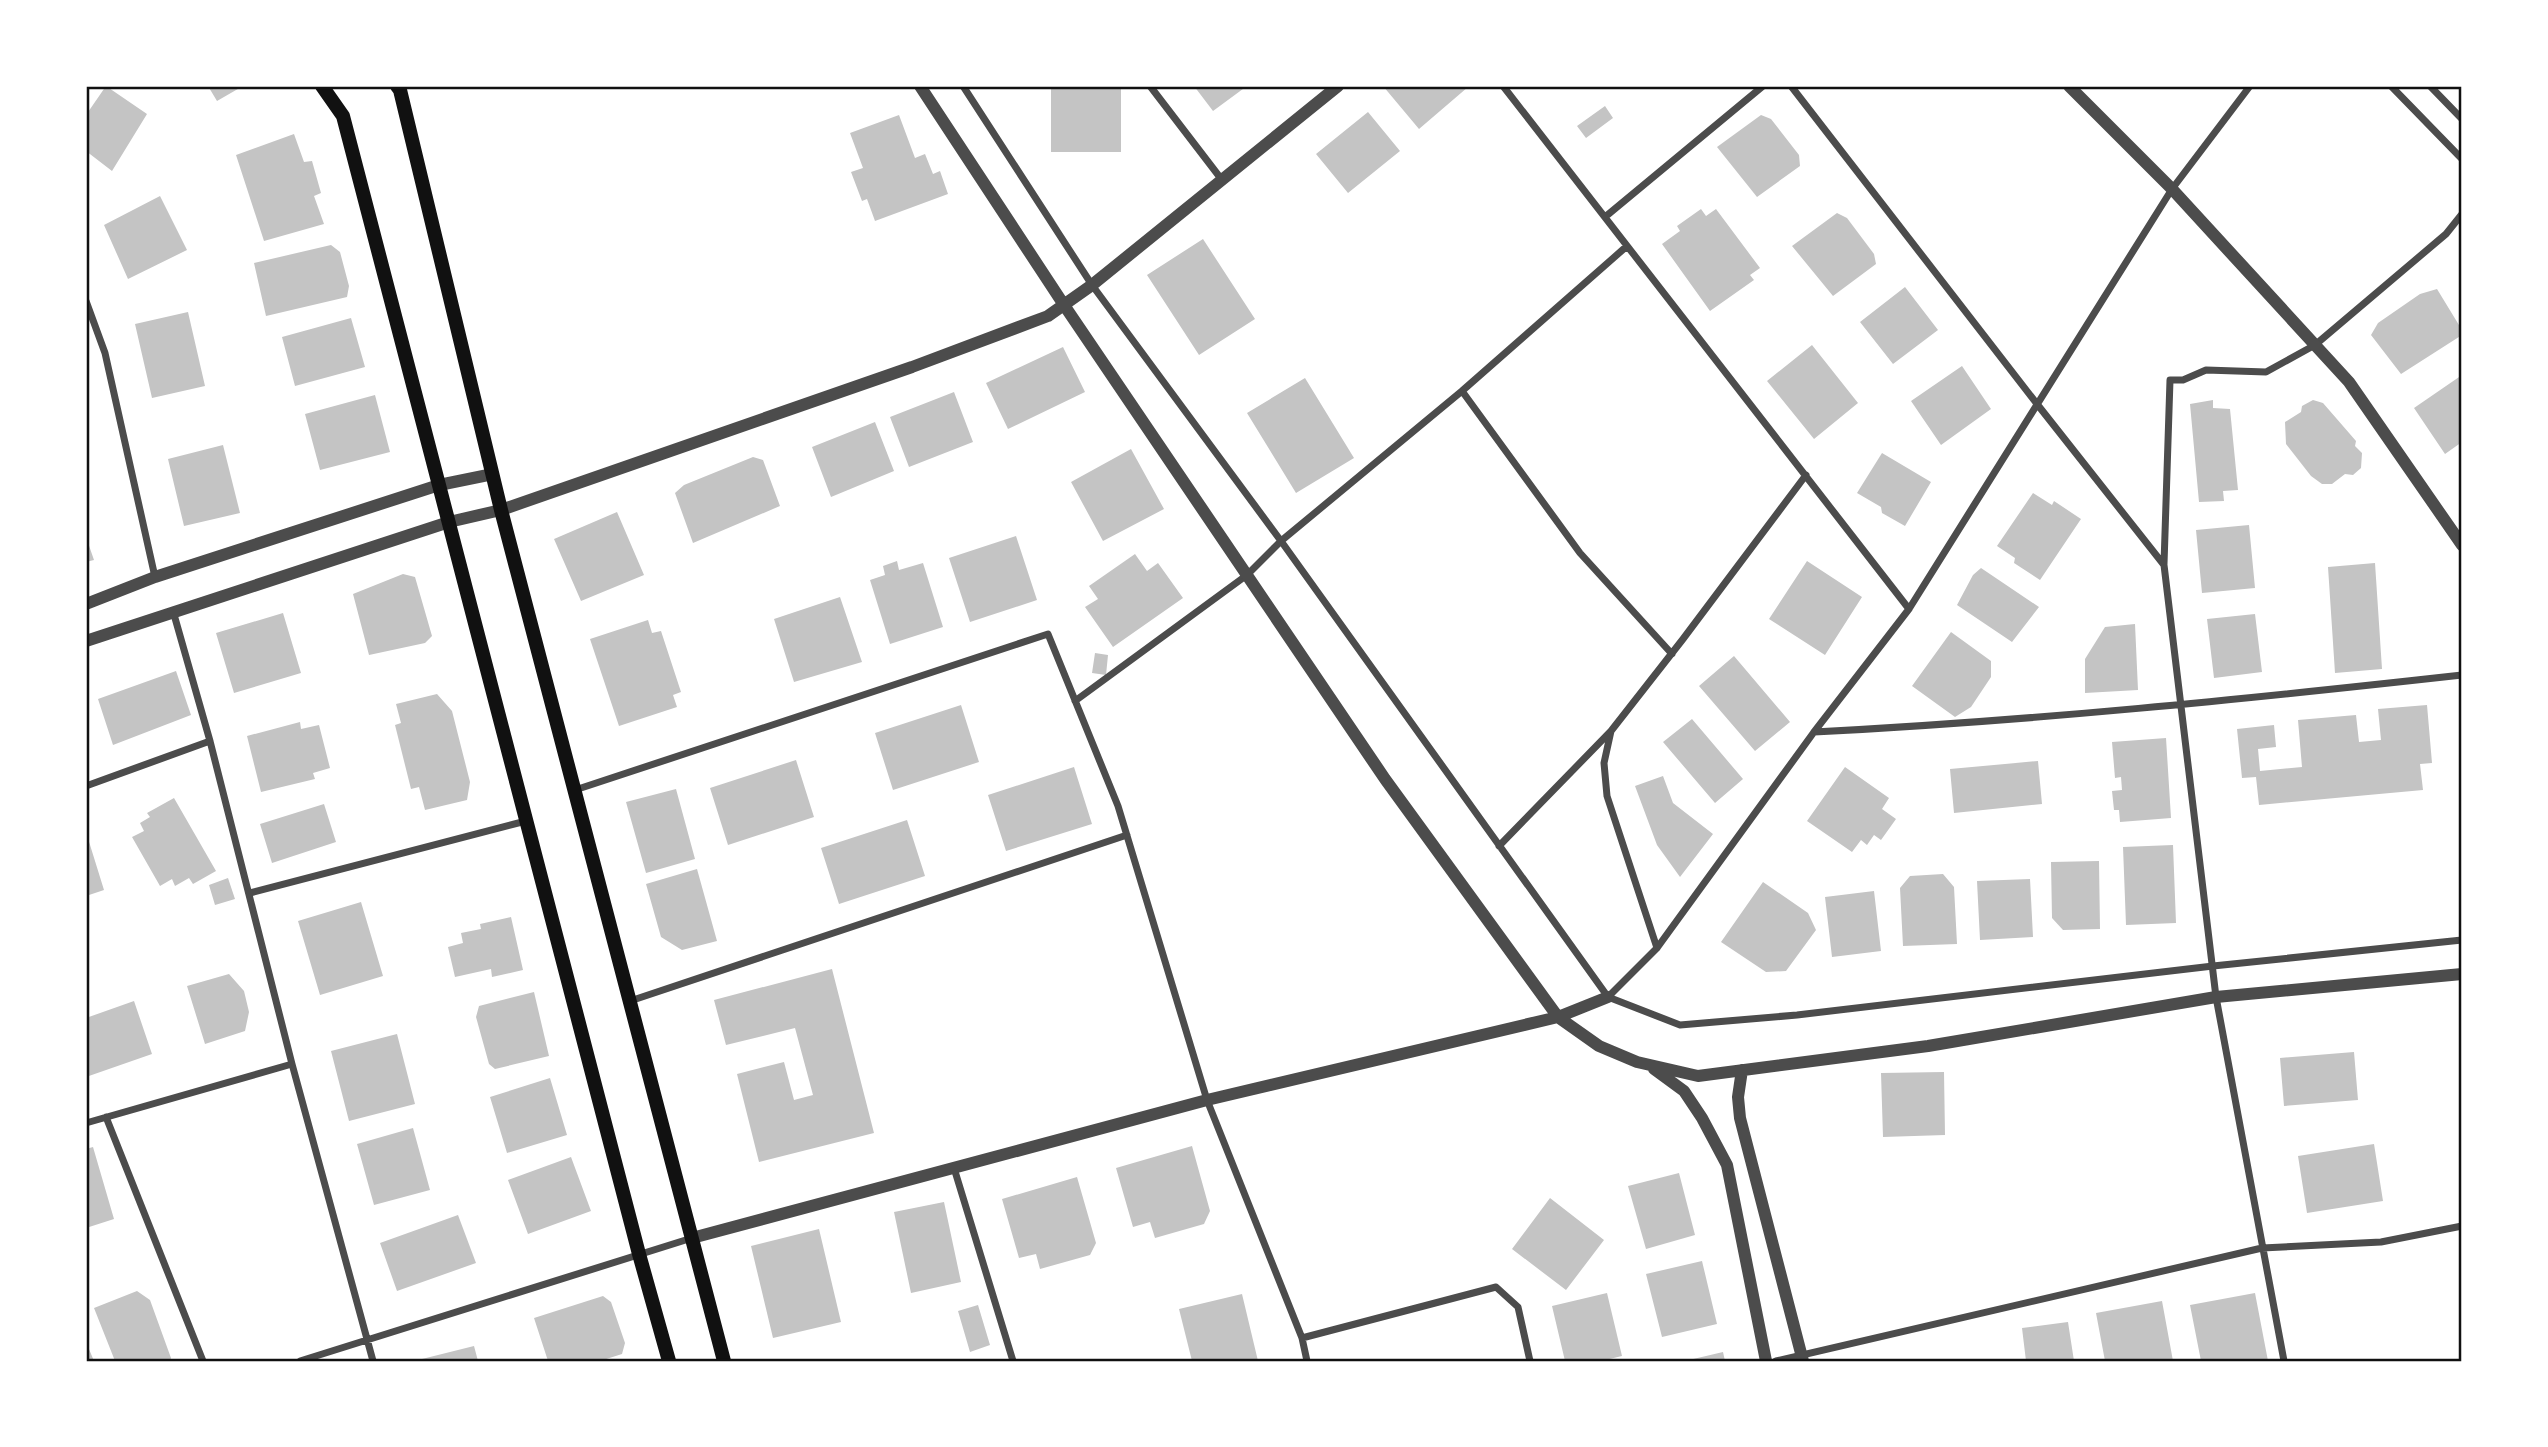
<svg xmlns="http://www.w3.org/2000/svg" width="2548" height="1447" font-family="Manrope,sans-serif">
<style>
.building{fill:#c4c4c4}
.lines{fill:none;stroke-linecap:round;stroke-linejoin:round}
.minor{stroke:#4c4c4c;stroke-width:7}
.tertiary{stroke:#4c4c4c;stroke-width:12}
.secondary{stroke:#111;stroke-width:14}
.neatline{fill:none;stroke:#111;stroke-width:2.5}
</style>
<rect width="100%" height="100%" fill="#fff"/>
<!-- building -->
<path class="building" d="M106,86L147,114L112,171L86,151V115Z
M208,86H243L217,101Z
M1051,86H1121V152H1051Z
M1194,86H1247L1213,111Z
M1383,86H1467L1468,87L1419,129Z
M1605,106L1613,118L1586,138L1577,126Z
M1368,112L1400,151L1348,193L1316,154Z
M899,115L915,158L925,154L933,174L940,171L948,194L875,221L867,199L862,201L851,172L863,168L850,133Z
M1761,115L1771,119L1799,155L1800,166L1757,197L1717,147Z
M294,134L304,162L312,161L321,193L314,196L324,224L264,241L236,155Z
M160,196L187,250L128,279L104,225Z
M1701,209L1706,216L1716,209L1760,268L1750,275L1754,280L1710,311L1662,244L1680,231L1677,226Z
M1837,213L1847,218L1874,254L1876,264L1833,296L1792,246Z
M1203,239L1255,319L1199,355L1147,275Z
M331,245L340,252L349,286L347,297L266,316L254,263Z
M1905,287L1938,330L1893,364L1860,322Z
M2437,289L2462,330V335L2401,374L2371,335L2378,323L2420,294Z
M188,312L205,386L152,398L135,324Z
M351,318L365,367L295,386L282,337Z
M1812,345L1858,403L1814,439L1767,381Z
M1063,347L1085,392L1008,429L986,383Z
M1962,366L1991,409L1941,445L1911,401Z
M2462,375V442L2445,454L2414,408Z
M1305,378L1354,458L1296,493L1247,413Z
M954,392L973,442L909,467L890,417Z
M375,395L390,452L320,470L305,414Z
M2213,400V408L2230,409L2238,490L2223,491L2224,501L2199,502L2190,404Z
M2313,400L2323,403L2356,441L2355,446L2362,453L2361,468L2353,475L2345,474L2332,484H2322L2311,476L2286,444L2285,422L2301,412L2302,406Z
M875,422L894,471L831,497L812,447Z
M223,445L240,513L184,526L168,459Z
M1131,449L1164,509L1103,541L1071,482Z
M1882,453L1931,482L1905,526L1882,513L1881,507L1857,493Z
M753,457L763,460L780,506L693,543L675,493L684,485Z
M2033,493L2052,505L2054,501L2081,519L2040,580L2014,563L2015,558L1997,546Z
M617,512L644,575L581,601L554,539Z
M2249,525L2255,588L2202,593L2196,530Z
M1016,536L1037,600L970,622L949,558Z
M86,537L94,560L86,562Z
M1135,554L1147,571L1158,563L1183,598L1113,647L1085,607L1098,599L1089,586Z
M897,561L899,570L923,563L943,627L890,644L870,580L885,575L883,566Z
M1807,561L1862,597L1825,655L1769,619Z
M2375,563L2382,669L2335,673L2328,567Z
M1981,568L2039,607L2012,642L1957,605L1973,575Z
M403,574L415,577L432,636L425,643L369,655L353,594Z
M840,597L862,662L794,682L774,619Z
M283,613L301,673L234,693L216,633Z
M2255,614L2262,672L2214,678L2207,619Z
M648,620L652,633L661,631L681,692L673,695L677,707L619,726L590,639Z
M2135,624L2138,690L2085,693V659L2105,627Z
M1951,632L1991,661V677L1971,707L1955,717L1912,686Z
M1095,653L1108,655L1106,675L1092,673Z
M1734,656L1790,722L1755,751L1699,686Z
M176,671L191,715L113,745L98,699Z
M437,694L452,711L470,782L467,800L425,810L419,787L411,789L395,725L401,723L396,704Z
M961,705L979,762L893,790L875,733Z
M2427,705L2432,763L2420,764L2423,790L2259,805L2256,777L2242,778L2237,729L2274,725L2276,747L2258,749L2260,771L2302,767L2298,720L2356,715L2359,742L2381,740L2378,709Z
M1692,719L1743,779L1715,803L1663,742Z
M300,722L301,729L319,725L330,768L313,773L315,779L261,792L247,736Z
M2166,738L2171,818L2120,822L2119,810H2114L2112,791L2122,790L2121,777L2115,778L2112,742Z
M796,760L814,817L728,845L710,788Z
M2038,761L2042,804L1954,813L1950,769Z
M1074,767L1092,824L1006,851L988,795Z
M1845,767L1889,798L1882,809L1896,819L1881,840L1874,835L1867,845L1861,840L1852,852L1807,821Z
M1663,776L1673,803L1713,834L1680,877L1657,845L1635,786Z
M676,789L695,859L646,873L626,802Z
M174,798L216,871L193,884L189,878L175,886L172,879L160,886L132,837L144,831L140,823L150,817L147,813Z
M324,804L336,842L272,863L260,824Z
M907,820L925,876L839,904L821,848Z
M86,832L104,890L86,896Z
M2173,845L2176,923L2126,925L2123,847Z
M2099,861L2100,929L2063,930L2052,918L2051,862Z
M697,869L717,941L682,950L661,937L646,884Z
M1943,874L1954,887L1957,944L1903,946L1900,888L1910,876Z
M228,878L235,899L215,905L209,885Z
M2030,879L2033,937L1980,940L1977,881Z
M1763,882L1808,913L1816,930L1786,971L1766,972L1721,942Z
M1874,891L1881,951L1832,957L1825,897Z
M361,902L383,976L320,995L298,921Z
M511,917L523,970L492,977L491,969L455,977L448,947L463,943L461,933L481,929L480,924Z
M832,969L874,1133L759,1162L737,1074L784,1062L794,1100L813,1095L795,1028L726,1045L714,1000Z
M229,974L244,991L249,1012L245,1031L205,1044L187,986Z
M534,992L549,1056L495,1069L489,1064L476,1017L479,1006Z
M134,1001L152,1054L86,1077V1018Z
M397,1034L415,1104L349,1121L331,1051Z
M2354,1052L2358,1100L2284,1106L2280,1058Z
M1944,1072L1945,1135L1883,1137L1881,1073Z
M550,1078L567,1135L507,1153L490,1097Z
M413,1128L430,1190L374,1205L357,1144Z
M2374,1144L2383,1201L2307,1213L2298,1156Z
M1192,1146L1210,1211L1204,1224L1155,1238L1150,1222L1133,1227L1116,1168Z
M93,1147L114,1219L86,1228V1149Z
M571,1157L591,1211L528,1234L508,1180Z
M1679,1173L1695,1235L1646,1249L1628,1186Z
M1077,1177L1096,1243L1090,1255L1040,1269L1036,1254L1019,1258L1002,1199Z
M1550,1198L1604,1240L1566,1290L1512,1249Z
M944,1202L961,1282L911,1293L894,1212Z
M458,1215L476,1263L397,1291L380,1243Z
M819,1229L841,1322L773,1338L751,1246Z
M1702,1261L1717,1324L1662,1337L1646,1274Z
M137,1291L150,1300L171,1358L170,1361H115L94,1308Z
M1607,1293L1622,1356L1601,1361H1565L1552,1306Z
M2255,1293L2268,1361H2201L2190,1305Z
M1242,1294L1258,1361H1192L1179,1309Z
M603,1296L611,1302L625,1343L622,1354L600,1361H548L534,1318Z
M2162,1301L2173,1361H2105L2096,1313Z
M978,1305L990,1345L970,1352L958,1311Z
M2068,1322L2074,1361H2026L2022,1328Z
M86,1342L94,1361H86Z
M474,1346L478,1361H419L418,1360Z
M1723,1352L1725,1361H1689V1360Z"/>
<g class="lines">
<!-- minor -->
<path class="minor" d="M963,86L1092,285L1281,541L1608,997L1680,1025L1797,1015L2213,966L2462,940
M1150,86L1222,180
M1503,86L1909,609
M1791,86L2037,404L2164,565L2216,997L2284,1361
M2391,86L2462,159
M2430,86L2462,119
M1605,217L1763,86
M86,301L105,353L155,577
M1462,391L1580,553L1672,654
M2164,564L2170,380H2183L2206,370L2266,372L2315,345L2446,234L2462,214
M173,611L210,741L292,1064L373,1361
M1075,701L1247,575L1281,541L1462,391L1627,246
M1814,732C2031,721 2246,699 2462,675
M86,786L210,741
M575,790L1048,634L1118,806L1207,1100L1302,1338L1307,1361
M1499,846L1611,731
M250,893L526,821
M1657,948L1607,796L1604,763L1611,731L1683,639L1806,475
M1608,997L1657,948L1814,732L1909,609L2172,189L2250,86
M630,1001L1127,835
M106,1117L203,1361
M86,1123L292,1064
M954,1168L1013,1361
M1302,1338L1496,1287L1518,1307L1530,1361
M300,1361L692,1238
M1776,1361L2262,1248L2381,1242L2462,1226"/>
<!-- tertiary -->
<path class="tertiary" d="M920,86L1064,305L1385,779L1558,1017L1599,1046L1637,1062L1698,1076L1928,1046L2216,997L2462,974
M2069,86L2172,189L2349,382L2462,545
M86,604L155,577L439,485L493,474
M86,641L449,522L501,510L912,367L1048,316L1092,285L1338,86
M1654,1069L1684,1091L1702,1118L1727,1165L1766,1361
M1742,1070L1738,1097L1740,1118L1803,1361
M692,1238L1207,1100L1558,1017L1608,997"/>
<!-- secondary -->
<path class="secondary" d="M322,86L343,116L639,1254L669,1361
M397,86L400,90L501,510L724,1361"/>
</g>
<!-- border -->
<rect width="2548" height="1447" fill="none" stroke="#ffffff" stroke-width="175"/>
<rect x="88" y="88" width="2372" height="1272" class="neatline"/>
</svg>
